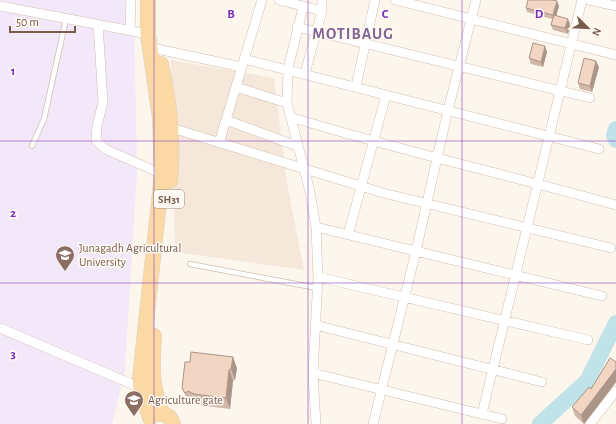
<svg xmlns="http://www.w3.org/2000/svg" width="616" height="424" font-family="'Alegreya Sans',sans-serif">
<style>
.residential{fill:#f5e8da}
.education{fill:#f3e8fa}
.lines{fill:none;stroke-linecap:round;stroke-linejoin:round}
.river{stroke:#bfe3e8;stroke-width:16}
.service-casing{stroke:#d1beb0;stroke-width:6}
.minor-casing{stroke:#d1beb0;stroke-width:10}
.primary-casing{stroke:#dad1cd;stroke-width:16}
.service{stroke:#fff;stroke-width:4.5}
.minor{stroke:#fff;stroke-width:9}
.primary{stroke:#fbd9a5;stroke-width:15}
.wall{fill:#d1b7a8}
.shaded-wall{fill:#aa9588}
.building{fill:#f3d5c3;stroke:#aa9588}
.grid{fill:none;stroke:#7b2cbf;stroke-width:1;stroke-opacity:0.55}
.labels{text-anchor:middle;dominant-baseline:central;stroke-width:3;stroke-linejoin:round;paint-order:stroke}
.shield{fill:#fffaf3;stroke:#a28b7f;stroke-width:1}
.shield-label{font-size:11px;font-weight:bold;fill:#7a5c4d}
.education-label{font-size:12px;fill:#785e54;stroke:#fffaf3;text-anchor:start}
.district-label{font-size:16px;font-weight:bold;letter-spacing:1px;fill:#846695;stroke:#fffaf3}
.grid-label{font-size:13px;text-anchor:middle;font-weight:bold;fill:#7b2cbf;stroke:#fffaf3;stroke-width:3;stroke-linejoin:round;paint-order:stroke}
</style>
<rect width="100%" height="100%" fill="#fdf6ec"/>
<!-- residential -->
<path class="residential" d="M171,60L274,78L287,183L304,270L175,252Z"/>
<!-- education -->
<path class="education" d="M0,0H134L137,173L125,371L112,424H0Z"/>
<g class="lines">
<!-- river -->
<path class="river" d="M616,129L614,135L616,140
M540,424L587,381L616,323"/>
<!-- service casing -->
<g class="service-casing">
<path id="service" d="M32,146L44,119L66,19
M190,264L317,288"/>
</g>
<!-- minor casing -->
<g class="minor-casing">
<path id="minor" d="M279,0L322,11
M395,0L616,55
M589,0L616,6
M0,6L148,34
M303,7L288,69L287,103L310,192L316,227L318,277L313,373L316,424
M98,24L103,102L97,126L96,140L105,149L162,174
M297,27L590,98
M130,30L131,0
M157,49L242,67
M244,59L599,149
M305,73L322,11V0
M356,86L375,0
M236,87L287,103
M290,117C398,150 508,175 616,205
M226,120L297,146
M172,128L383,193L611,248
M219,143L262,0
M316,227L602,296
M348,235L386,95
M318,277L588,340
M315,325L542,382
M0,328L141,388
M313,373L502,419
M482,414L582,0
M373,424L416,251L448,110L476,0
M590,424L616,391"/>
</g>
<!-- primary casing -->
<g class="primary-casing">
<path id="primary" d="M148,0V34L160,118L162,174L140,378L141,388L150,418
M161,64C170,104 174,140 170,181
M154,336C152,365 151,386 162,413
M153,415C162,412 170,414 173,424"/>
</g>
<!-- service -->
<use href="#service" class="service"/>
<!-- minor -->
<use href="#minor" class="minor"/>
<!-- primary -->
<use href="#primary" class="primary"/>
</g>
<!-- wall -->
<path class="wall" d="M559,6L556,15L570,24L568,34L553,30L551,25L552,19L527,12L526,8Z
M547,52L543,67L531,64L529,58Z
M599,67L592,92L580,89L578,83Z
M190,362L237,368L235,380L233,381L230,409L198,405L192,402L189,404L182,388Z
M616,362V382L584,424L575,416L572,407Z"/>
<!-- shaded-wall -->
<path class="shaded-wall" d="M557,1L559,6L555,20L553,15Z
M568,19L570,24L568,34L565,28Z
M545,46L547,52L543,67L541,62Z
M596,61L599,67L592,92L590,86Z
M233,357L237,368L235,380L231,369Z
M616,369V382L584,424L581,415Z
M229,370L233,381L230,409L226,398Z"/>
<!-- building -->
<path class="building" d="M528,0H552L557,1L553,15L526,8Z
M554,15L568,19L565,28L551,25Z
M533,43L545,46L541,62L529,58Z
M584,58L596,61L590,86L578,83Z
M191,352L233,357L231,369L229,370L226,398L194,394L188,391L185,393L182,388L185,362H190Z
M610,358L616,362V369L581,415L572,407L589,387L591,389Z"/>
<!-- grid -->
<path class="grid" d="M154,0V424M308,0V424M462,0V424M0,141H616M0,283H616"/>
<!-- icons -->
<defs>
<g id="university-pin" transform="scale(1)"><path d="M0 17L-7.5 6A9.5 9.5 0 1 1 7.5 6Z" fill="#8d6e63" stroke="#fffaf3"/><path d="M0-5L7-2L0 1L-7-2ZM-4 1L0 2.5L4 1V4Q0 6-4 4Z" fill="#fff"/></g>
</defs>
<g fill-rule="evenodd">
<use href="#university-pin" x="65" y="255"/>
<use href="#university-pin" x="134" y="400"/>
</g>
<g class="labels">
<!-- shield labels -->
<rect class="shield" x="154" y="190" width="30" height="18" rx="3"/>
<g class="shield-label">
<text x="169" y="199">SH31</text>
</g>
<!-- education labels -->
<g class="education-label">
<text x="79" y="248">Junagadh Agricultural<tspan x="79" dy="14">University</tspan></text>
<text x="148" y="400">Agriculture gate</text>
</g>
<!-- district labels -->
<g class="district-label">
<text x="353" y="34">MOTIBAUG</text>
</g>
</g>
<g class="grid-label">
<text x="231" y="18">B</text>
<text x="385" y="18">C</text>
<text x="539" y="18">D</text>
<text x="13" y="75">1</text>
<text x="13" y="217">2</text>
<text x="13" y="358">3</text>
</g>
<!-- north arrow -->
<g transform="translate(588 28) rotate(114)" stroke="#fffaf3" stroke-width="3" paint-order="stroke">
<path d="M0-3L7 15L0 10L-7 15Z" fill="#7a5c4d"/>
<text y="-6" font-size="11" font-weight="bold" text-anchor="middle" fill="#7a5c4d">N</text>
</g>
<!-- scale -->
<path d="M10 26v6h65v-6" fill="none" stroke="#7a5c4d" stroke-width="2"/>
<text x="16" y="26" font-size="12" fill="#7a5c4d" stroke="#fffaf3" stroke-width="3" paint-order="stroke">50 m</text>
</svg>
